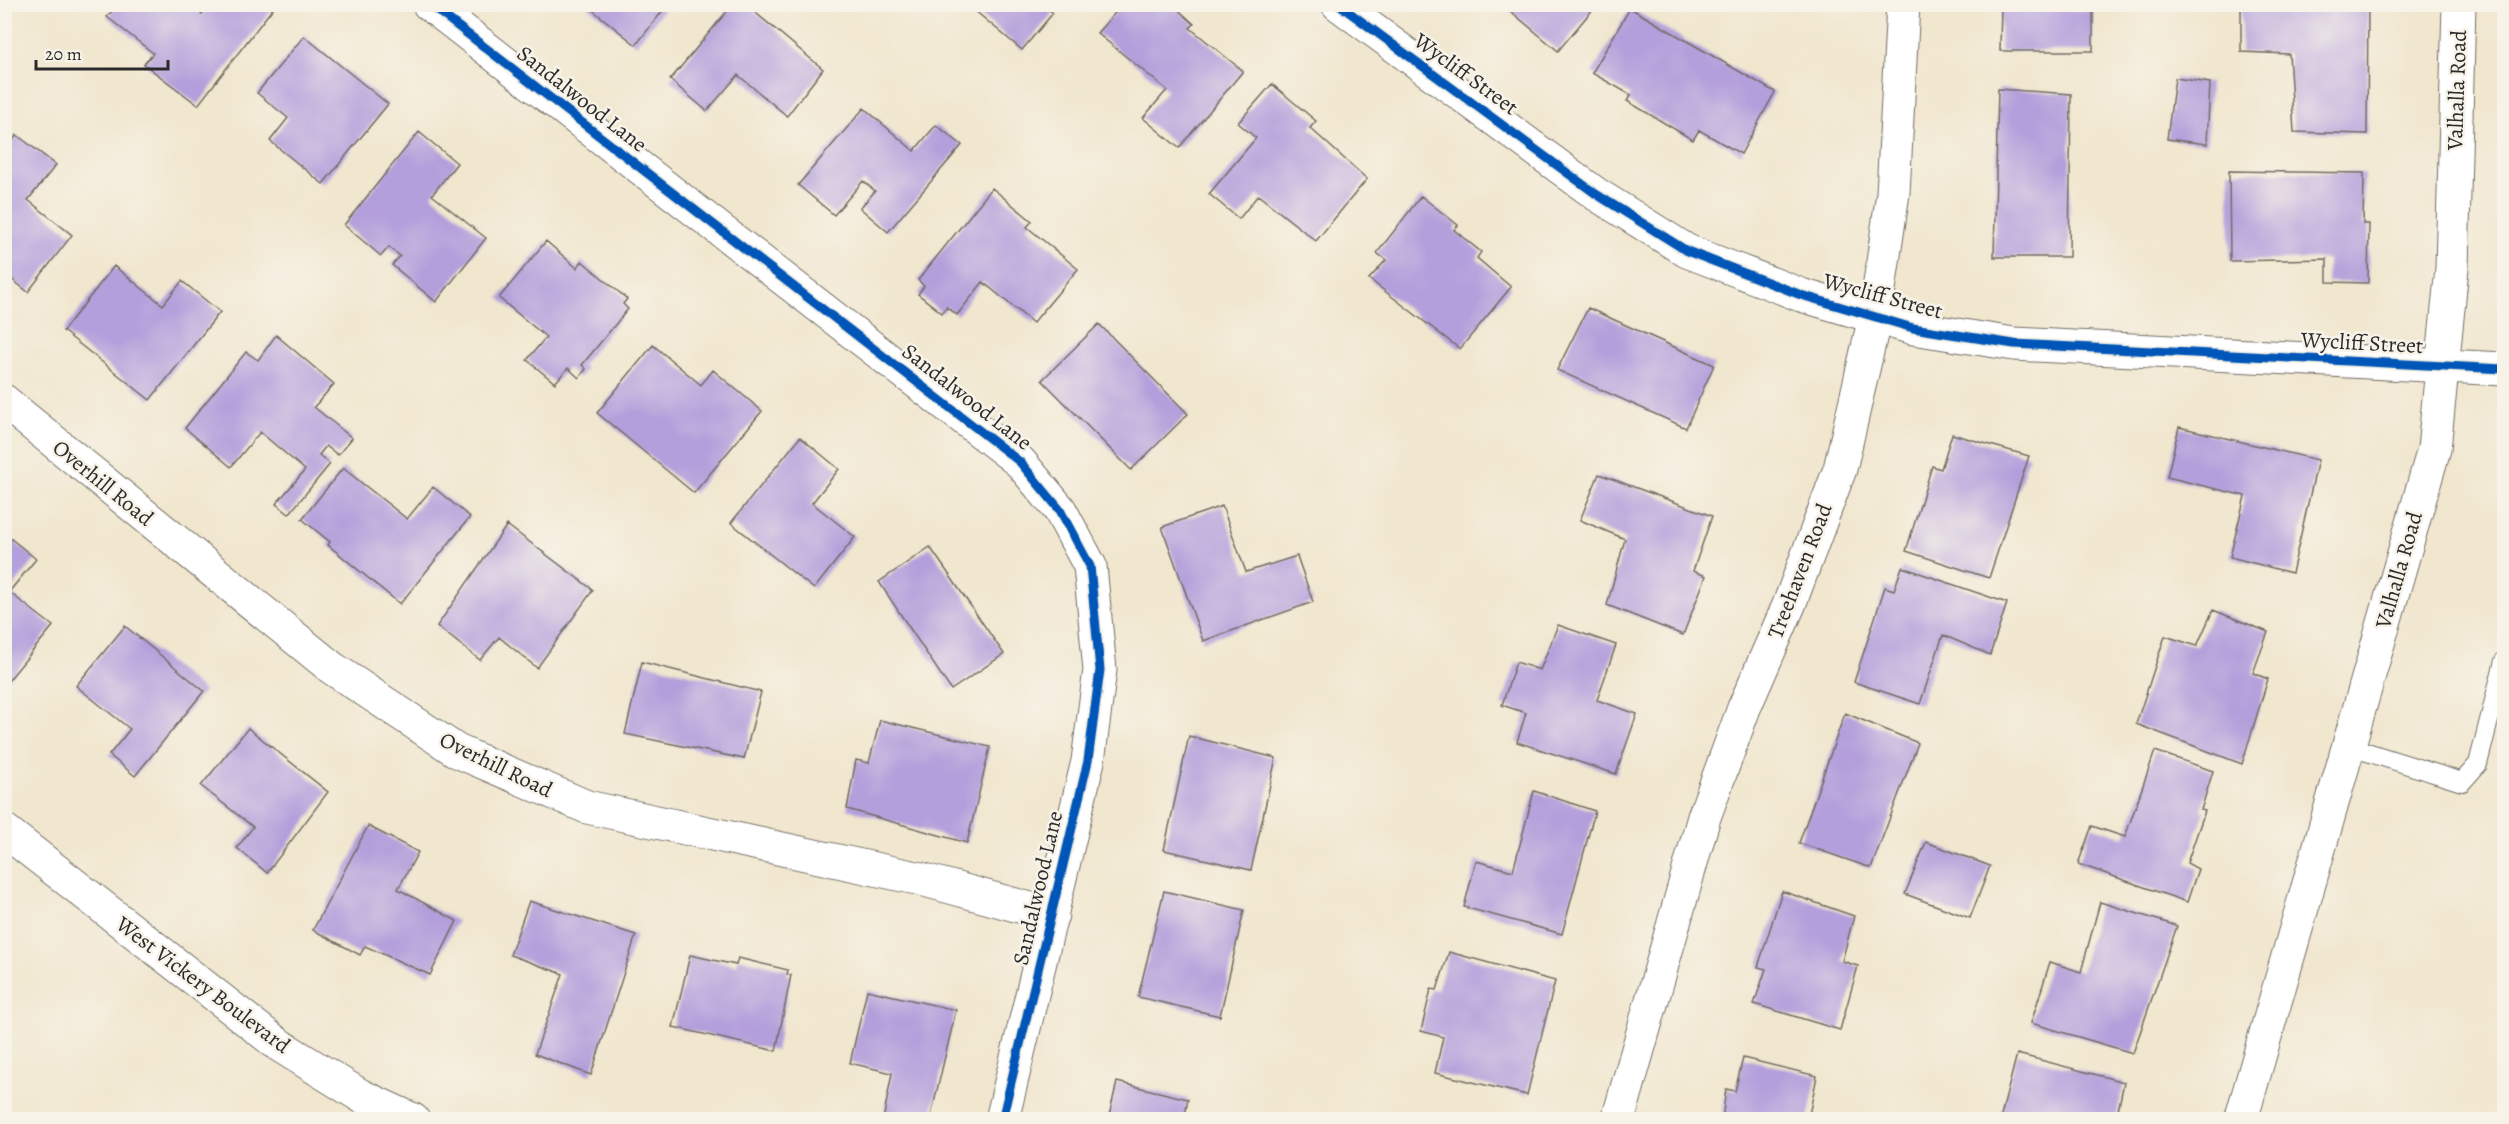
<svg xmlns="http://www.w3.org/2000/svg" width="2509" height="1124" font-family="Alegreya,serif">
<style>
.building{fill:#b39fdb}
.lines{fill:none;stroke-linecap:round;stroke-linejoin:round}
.service-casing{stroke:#706c64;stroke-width:20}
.minor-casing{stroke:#706c64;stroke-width:35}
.secondary-casing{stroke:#706c64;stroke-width:35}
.service{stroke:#fff;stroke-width:18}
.minor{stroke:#fff;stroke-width:33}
.secondary{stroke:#fff;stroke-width:33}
.cycleway-casing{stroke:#f7f3e8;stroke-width:13}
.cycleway{stroke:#0057b8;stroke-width:9}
.labels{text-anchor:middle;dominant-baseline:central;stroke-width:5;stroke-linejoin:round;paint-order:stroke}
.street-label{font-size:22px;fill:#2b2b2b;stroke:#f7f3e8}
</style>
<rect width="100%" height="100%" fill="#f7f3e8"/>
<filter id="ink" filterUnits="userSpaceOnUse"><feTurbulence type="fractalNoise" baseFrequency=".0167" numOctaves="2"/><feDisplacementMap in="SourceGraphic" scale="12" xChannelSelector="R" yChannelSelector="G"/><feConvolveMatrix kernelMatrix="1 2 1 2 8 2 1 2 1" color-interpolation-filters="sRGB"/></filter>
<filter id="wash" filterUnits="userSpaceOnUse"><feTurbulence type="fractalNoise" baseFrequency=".008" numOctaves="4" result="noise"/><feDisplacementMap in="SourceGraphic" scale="24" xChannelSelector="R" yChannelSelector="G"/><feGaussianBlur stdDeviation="1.35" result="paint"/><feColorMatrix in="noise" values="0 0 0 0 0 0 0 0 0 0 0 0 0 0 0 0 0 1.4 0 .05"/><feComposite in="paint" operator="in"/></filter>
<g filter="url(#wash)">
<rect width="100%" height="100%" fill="#f1e6ce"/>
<g id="blocks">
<!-- building -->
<path class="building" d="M210,4H268L273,8L198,105L144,64L153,53L107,17L117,5H190L202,14Z
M585,4H668L636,45Z
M733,4H745L823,69L787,116L738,75L707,111L670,80Z
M967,4H1042L1053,13L1022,50Z
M1123,4H1172L1194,24L1190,28L1243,71L1179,148L1143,118L1167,90L1097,33Z
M1502,4H1587L1593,9L1558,51Z
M2001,4H2071V10H2093V51H2000Z
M2368,5L2367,134L2294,132L2289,54L2241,52V7Z
M1630,8L1775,92L1741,154L1699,130L1693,140L1627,101L1631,95L1592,73Z
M304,36L388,104L323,184L270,141L288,118L257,93Z
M2175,78L2210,83L2207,144L2167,139Z
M1272,84L1316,121L1310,128L1367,179L1316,241L1258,195L1239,219L1209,194L1256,138L1238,123Z
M1998,89L2071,94L2069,257H1994Z
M864,108L914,151L936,125L962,145L888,232L860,208L875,191L863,181L834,215L798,185Z
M419,132L457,163L432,195L486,238L436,302L392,265L400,256L389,247L381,256L344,225Z
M17,135L56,165L28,200L72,235L28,292L4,273V151Z
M2229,171L2364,173L2363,224H2369L2368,283L2327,282V259L2230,261Z
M992,188L1032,221L1027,227L1078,269L1033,323L983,282L957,315L947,307L942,313L918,294L924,286L918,280Z
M1421,196L1458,225L1454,230L1481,252L1477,258L1511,287L1460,349L1369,279L1386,260L1377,253Z
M546,241L577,268L582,261L627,299L623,304L628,309L582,365L586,369L579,378L568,368L555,383L527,360L546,337L499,298Z
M114,266L163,305L182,281L220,312L150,400L63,331Z
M1588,308L1714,365L1686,428L1557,370Z
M1099,324L1188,414L1131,470L1042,380Z
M276,335L334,384L314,407L352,438L338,455L326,446L319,455L330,464L289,514L276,504L305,470L260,432L231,467L185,428L246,352L258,360Z
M653,345L701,385L713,370L762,411L694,493L597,413Z
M2179,427L2318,460L2292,573L2230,557L2245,496L2167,477Z
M1952,434L2029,456L1989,578L1906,551L1932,466L1941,469Z
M800,437L839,469L812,503L855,537L814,589L731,523Z
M343,468L407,519L433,487L470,517L400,604L328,545L330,542L302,519Z
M1599,474L1712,516L1693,571L1706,576L1683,635L1607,605L1625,539L1580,520Z
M1222,506L1246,572L1297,556L1313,602L1203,641L1162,527Z
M507,525L593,590L537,668L499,637L480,660L437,626Z
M4,533L36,559L9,592L53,626L8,681L4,678Z
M930,547L1004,654L951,690L879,582Z
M1902,567L2007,603L1990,655L1943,635L1920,704L1854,682L1885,587L1894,590Z
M2213,610L2268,632L2253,673L2268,679L2242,764L2136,724L2165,636L2197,646Z
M1558,625L1616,645L1597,700L1637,714L1616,774L1517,742L1526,713L1502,705L1516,662L1540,670Z
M125,626L204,691L135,776L109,755L130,729L76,686Z
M642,662L761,692L744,759L625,734Z
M1845,713L1918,743L1871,868L1799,843Z
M880,720L990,747L967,843L847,809L856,760L869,763Z
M248,728L328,792L267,873L237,848L253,827L201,786Z
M1189,736L1276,758L1251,870L1164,850Z
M2155,751L2213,771L2201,810L2205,811L2187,863L2198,869L2187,902L2078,864L2092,826L2125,837Z
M1534,791L1595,811L1562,934L1464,907L1476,861L1513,871Z
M368,826L418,852L398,889L457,921L430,975L365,946L360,955L313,930Z
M1926,842L1990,866L1970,918L1905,894Z
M1164,891L1244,910L1220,1016L1138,997Z
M1782,891L1854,916L1842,961L1858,966L1840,1030L1754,1004L1766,969L1758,967Z
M529,901L636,935L591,1075L535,1054L563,974L510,955Z
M2100,902L2177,926L2133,1053L2031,1023L2050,962L2081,972Z
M1449,952L1555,981L1527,1095L1435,1073L1443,1037L1421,1031L1431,989L1437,990Z
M690,955L736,965L738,958L788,970L787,975H791L776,1051L673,1027Z
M867,990L956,1010L930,1120H883L892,1073L850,1063Z
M2017,1054L2124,1082L2116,1120H2000Z
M1743,1058L1817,1076L1808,1120H1722L1726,1089L1735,1091Z
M1117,1082L1188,1099L1184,1120H1108Z"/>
</g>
</g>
<g filter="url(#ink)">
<use href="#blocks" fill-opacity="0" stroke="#706c64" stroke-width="1.5"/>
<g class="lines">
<!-- service casing -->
<g class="service-casing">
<path id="service" d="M2348,746L2462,782L2478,764L2504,661"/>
</g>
<!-- minor casing -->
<g class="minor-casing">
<path id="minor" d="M429,4L1020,462L1060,510L1090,566L1100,670L1088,761L1002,1120
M1338,4L1596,194L1687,251L1801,295L1913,328L2014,344L2504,369
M4,401L332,668L457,751L587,807L921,879L1052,915
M1618,1120L1704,817L1744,708L1789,605L1840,469L1875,317L1893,193L1903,4
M2241,1120L2434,449L2452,268L2459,4"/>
</g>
<!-- secondary casing -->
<g class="secondary-casing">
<path id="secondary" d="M4,830L279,1045L361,1096L413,1120"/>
</g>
<!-- service -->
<use href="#service" class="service"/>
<!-- minor -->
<use href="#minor" class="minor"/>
<!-- secondary -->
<use href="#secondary" class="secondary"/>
<!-- cycleway casing -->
<g class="cycleway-casing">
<path id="cycleway" d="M429,4L1020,462L1060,510L1090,566L1100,670L1088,761L1002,1120
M1338,4L1596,194L1687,251L1801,295L1913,328L2014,344L2504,369"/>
</g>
<!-- cycleway -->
<use href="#cycleway" class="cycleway"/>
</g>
</g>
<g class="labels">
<!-- street labels -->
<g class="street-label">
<text transform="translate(1466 74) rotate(36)">Wycliff Street</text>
<text transform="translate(2457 90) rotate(-88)">Valhalla Road</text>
<text transform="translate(582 99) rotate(38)">Sandalwood Lane</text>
<text transform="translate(1883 296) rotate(15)">Wycliff Street</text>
<text transform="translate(2362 343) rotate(3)">Wycliff Street</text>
<text transform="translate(967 397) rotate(38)">Sandalwood Lane</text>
<text transform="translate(103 483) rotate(39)">Overhill Road</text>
<text transform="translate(2399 570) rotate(-74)">Valhalla Road</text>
<text transform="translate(1800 571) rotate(-69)">Treehaven Road</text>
<text transform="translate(496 765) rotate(26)">Overhill Road</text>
<text transform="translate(1038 888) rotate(-77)">Sandalwood Lane</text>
<text transform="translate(203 985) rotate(37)">West Vickery Boulevard</text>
</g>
</g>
<!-- margin -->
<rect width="2509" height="1124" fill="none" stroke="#f7f3e8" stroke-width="24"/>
<!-- scale -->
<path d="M36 60v9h132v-9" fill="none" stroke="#2b2b2b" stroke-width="3"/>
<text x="45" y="60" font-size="18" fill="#2b2b2b" stroke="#f7f3e8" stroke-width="4.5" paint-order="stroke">20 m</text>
</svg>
